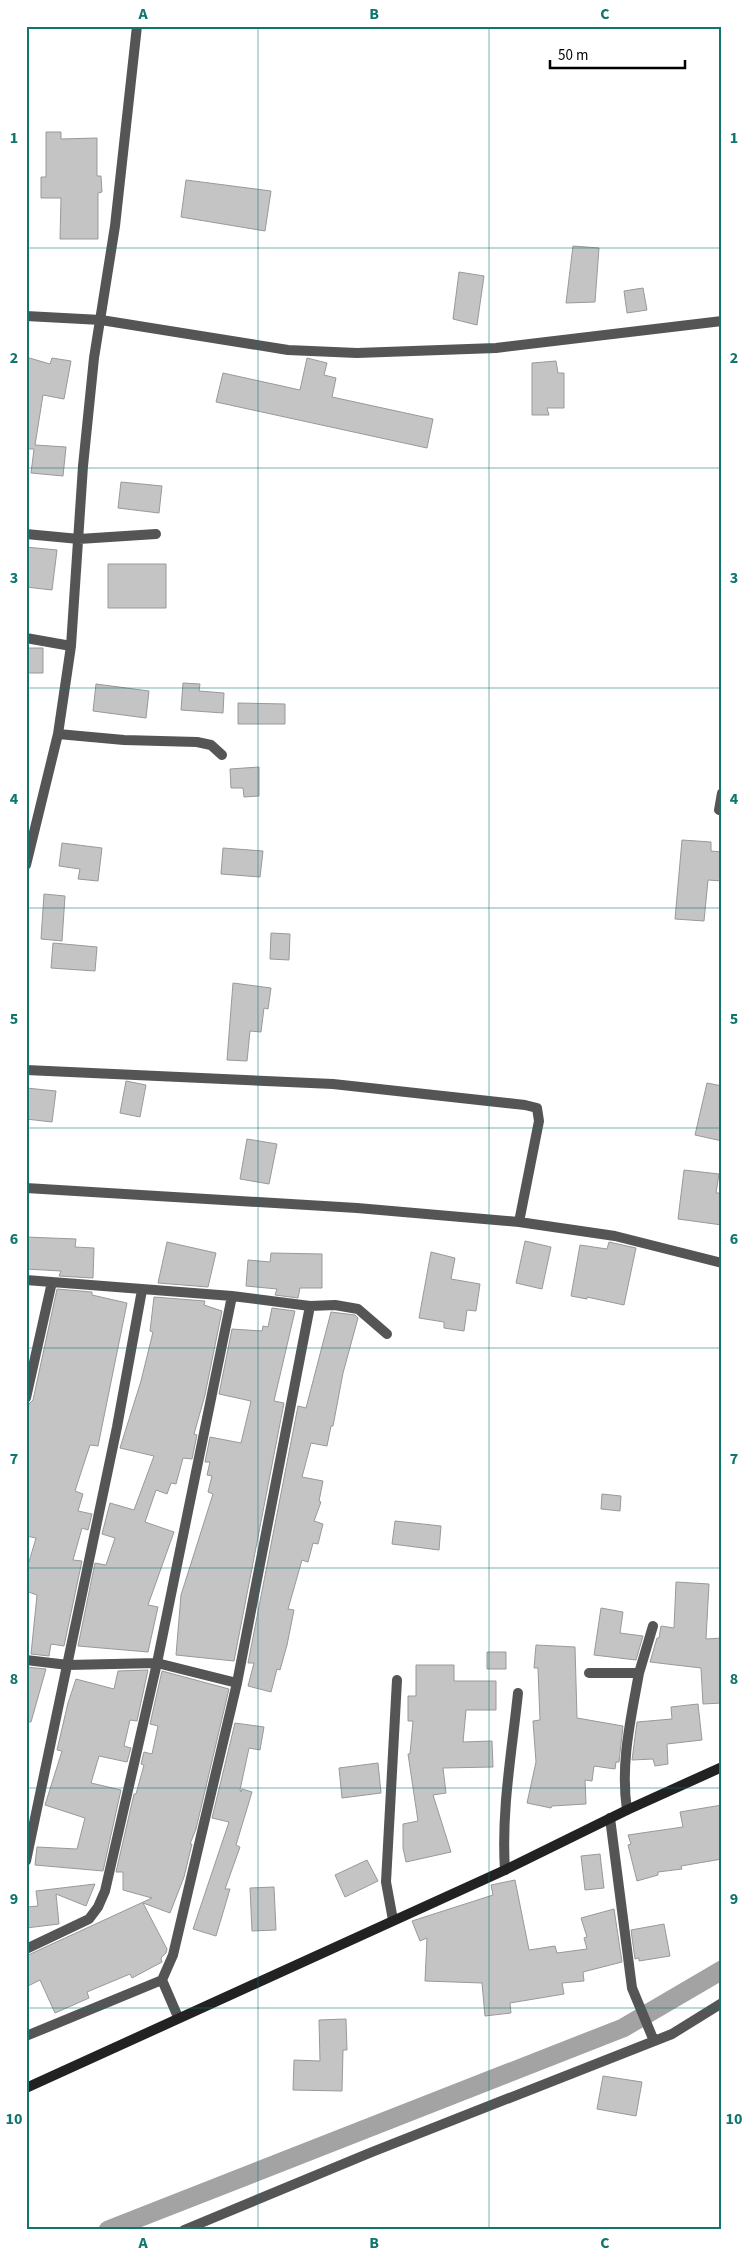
<svg xmlns="http://www.w3.org/2000/svg" width="748" height="2256" font-family="'Source Sans 3',sans-serif">
<style>
.lines{fill:none;stroke-linecap:round;stroke-linejoin:round}
.canal{stroke:#a3a3a3;stroke-width:19}
.building{fill:#c4c4c4;stroke:#999}
.street{stroke:#555;stroke-width:10}
.secondary{stroke:#222;stroke-width:10}
.grid{fill:none;stroke:#0f766e;stroke-width:1;stroke-opacity:0.55}
.neatline{fill:none;stroke:#0f766e;stroke-width:2}
.grid-label{font-size:16px;text-anchor:middle;font-weight:bold;fill:#0f766e}
</style>
<rect width="100%" height="100%" fill="#fff"/>
<g class="lines">
<!-- canal -->
<path class="canal" d="M108,2230L623,2028L722,1970"/>
</g>
<!-- building -->
<path class="building" d="M46,132H61V139L97,138V176H101L102,192L98,193V239H60L61,198H41V177H46Z
M186,180L271,191L265,231L181,217Z
M573,246L599,248L595,302L566,303Z
M459,272L484,276L477,325L453,319Z
M643,288L647,310L627,313L624,291Z
M26,357L50,364L52,358L71,361L64,399L43,395L35,445L66,447L63,476L31,473L34,449H26Z
M307,358L327,363L324,375L336,378L332,397L433,419L427,448L216,402L223,373L300,390Z
M556,361L558,373H564V408H547L549,415H532V363Z
M121,482L162,486L159,513L118,508Z
M26,547L57,550L52,590L26,587Z
M108,564H166V608H108Z
M26,648H43V673H26Z
M183,683L200,684L199,691L224,693L223,713L181,710Z
M96,684L149,691L146,718L93,711Z
M238,703L285,704V724H238Z
M259,767V796L244,797L243,788H231L230,769Z
M682,840L711,842V851L722,852V881L708,880L704,921L675,919Z
M62,843L102,848L98,881L78,879L80,869L59,866Z
M223,848L263,851L260,877L221,874Z
M44,894L65,896L62,941L41,939Z
M271,933L290,934L289,960L270,959Z
M53,943L97,947L95,971L51,968Z
M233,983L271,988L268,1009L264,1008L261,1032L250,1031L247,1061L227,1060Z
M126,1081L146,1085L140,1117L120,1113Z
M707,1083L722,1086V1141L695,1135Z
M26,1088L56,1091L52,1122L26,1119Z
M247,1139L277,1144L269,1184L240,1179Z
M684,1170L719,1174L716,1193H722V1225L678,1219Z
M26,1237L76,1239L75,1247L94,1248L93,1278L59,1276L61,1271L26,1269Z
M525,1241L551,1247L542,1289L516,1283Z
M167,1242L216,1253L208,1287L158,1283Z
M609,1242L636,1248L624,1305L587,1297V1299L571,1296L580,1245L607,1249Z
M431,1252L455,1258L451,1279L480,1284L476,1311L467,1310L464,1331L444,1328V1322L419,1318Z
M271,1253L322,1254V1288H300L298,1298L275,1295L277,1289L246,1286L248,1260L270,1262Z
M57,1289L92,1292V1295L127,1303L98,1446L90,1445L75,1491L83,1494L78,1511L92,1514L88,1530L82,1528L73,1560L82,1561L64,1646L51,1644L49,1656L31,1654L37,1595L26,1591V1572L36,1538L26,1536V1422L29,1404L33,1400Z
M154,1297L205,1301L204,1305L222,1311L205,1395L194,1434L197,1435L192,1459L183,1458L176,1484L171,1483L167,1494L156,1490L145,1522L174,1532L148,1605L158,1607L148,1652L78,1646L95,1563L106,1565L115,1538L102,1534L110,1503L134,1510L154,1456L120,1448L141,1381L153,1332L150,1331Z
M272,1308L295,1311L274,1401L284,1403L234,1661L176,1655L181,1595L213,1494L208,1492L212,1476L207,1475L210,1462H205L210,1437L241,1443L251,1401L219,1394L232,1329L262,1331L263,1326L268,1327Z
M331,1312L355,1315L358,1318L343,1373L333,1426H331L327,1446L311,1443L302,1477L323,1481L319,1501L321,1502L314,1521L323,1524L318,1544L313,1543L308,1562L302,1560L288,1609L294,1610L287,1645L280,1670L277,1669L271,1692L248,1686L254,1663H248L298,1406L306,1408Z
M602,1494L621,1496L620,1511L601,1509Z
M395,1521L441,1526L439,1550L392,1544Z
M676,1582L709,1584L706,1639L722,1638V1703L703,1704L701,1668L650,1662L657,1638H659L661,1626L674,1628Z
M601,1608L623,1612L620,1633L643,1636L636,1660L594,1655Z
M536,1645L575,1647L577,1718L623,1726L619,1762H616L615,1769L594,1766L592,1781L585,1780L586,1804L552,1806L551,1808L527,1803L536,1762L533,1721L540,1720L538,1668H534Z
M487,1652H506V1669H487Z
M416,1665H454V1681H496V1710H466L463,1742L492,1741L493,1767L443,1768L446,1793L433,1795L451,1852L406,1862L403,1848V1824L418,1821L408,1754H410L413,1721H408V1696H416Z
M26,1667L46,1669L31,1722H26Z
M148,1670L137,1721L130,1720L124,1746L131,1748L127,1762L99,1756L91,1783L121,1790L103,1871L35,1865L37,1847L77,1849L85,1818L45,1805L62,1751L57,1750L68,1703L76,1679L114,1689L118,1671Z
M162,1671L229,1689L196,1829L190,1844H192L184,1877L170,1913L143,1903L167,1949L166,1953L161,1958L162,1962L132,1978L130,1974L87,1992L89,1998L55,2013L40,1980L26,1987V1956L152,1898L123,1890V1872H116L134,1794H136L144,1765L141,1764L144,1752L152,1754L158,1726L150,1724Z
M698,1704L702,1740L667,1744L668,1764L655,1766L653,1759L632,1760L637,1722L672,1719L671,1707Z
M235,1723L264,1727L260,1750L249,1748L240,1790L241,1792L242,1789L252,1792L236,1845L240,1847L225,1889H230L216,1936L193,1929L229,1822L212,1818Z
M378,1763L381,1793L342,1798L339,1768Z
M722,1805V1859L681,1866L682,1869L658,1872V1875L637,1881L628,1845L631,1844L628,1835L683,1827L680,1812Z
M600,1854L604,1888L585,1890L581,1856Z
M367,1860L378,1881L345,1897L335,1875Z
M515,1880L529,1950L555,1946L557,1953L587,1949L584,1938L587,1937L581,1918L614,1909L622,1962L583,1972L584,1981L562,1983L564,1994L510,2003L511,2013L485,2016L482,1983L425,1981L427,1938L420,1941L412,1921L493,1895L491,1885Z
M95,1884L86,1906L56,1894L59,1924L26,1928V1907L38,1906L36,1891Z
M274,1887L276,1930L252,1931L250,1888Z
M664,1924L670,1956L639,1961V1958L635,1959L631,1930Z
M346,2019L347,2050H343L342,2091L293,2090L294,2060L320,2061L319,2020Z
M603,2076L642,2082L636,2116L597,2109Z"/>
<g class="lines">
<!-- street -->
<path class="street" d="M26,316L101,320L288,350L357,353L496,348L722,321
M26,534L79,539L156,534
M26,638L71,646
M58,734L124,740L197,742L211,745L222,755
M719,810L722,793
M26,865L58,734L71,646L83,466L94,358L115,226L137,26
M26,1070L333,1084L525,1105L537,1108L539,1121L519,1222
M26,1188L357,1208L519,1222L615,1236L722,1263
M26,1280L232,1296L310,1306L335,1305L358,1309L387,1334
M26,1398L52,1282
M26,1660L68,1665L157,1663L237,1683
M589,1673H639C631,1718 620,1764 627,1810
M639,1673L653,1626
M610,1818L632,1988L654,2041
M26,1861L117,1427L142,1290
M505,1870C501,1811 512,1751 518,1693
M393,1920L386,1882L397,1680
M26,1949L89,1919L98,1907L105,1891L157,1663L232,1296
M162,1980L178,2017
M26,2036L162,1980L173,1955L237,1683L310,1306
M184,2230L372,2152L672,2034L722,2003"/>
<!-- secondary -->
<path class="secondary" d="M26,2088L505,1870L627,1810L722,1767"/>
</g>
<!-- grid -->
<path class="grid" d="M258,26V2230M489,26V2230M26,248H722M26,468H722M26,688H722M26,908H722M26,1128H722M26,1348H722M26,1568H722M26,1788H722M26,2008H722"/>
<!-- border -->
<rect width="748" height="2256" fill="none" stroke="#ffffff" stroke-width="55"/>
<!-- scale -->
<path d="M550 60v8h135v-8" fill="none" stroke="#000000" stroke-width="2.5"/>
<text x="558" y="60" font-size="15" fill="#000000" stroke="#ffffff" stroke-width="4" paint-order="stroke">50 m</text>
<rect x="28" y="28" width="692" height="2200" class="neatline"/>
<g class="grid-label">
<text x="143" y="19">A</text>
<text x="374" y="19">B</text>
<text x="605" y="19">C</text>
<text x="14" y="143">1</text>
<text x="734" y="143">1</text>
<text x="14" y="363">2</text>
<text x="734" y="363">2</text>
<text x="14" y="583">3</text>
<text x="734" y="583">3</text>
<text x="14" y="804">4</text>
<text x="734" y="804">4</text>
<text x="14" y="1024">5</text>
<text x="734" y="1024">5</text>
<text x="14" y="1244">6</text>
<text x="734" y="1244">6</text>
<text x="14" y="1464">7</text>
<text x="734" y="1464">7</text>
<text x="14" y="1684">8</text>
<text x="734" y="1684">8</text>
<text x="14" y="1904">9</text>
<text x="734" y="1904">9</text>
<text x="14" y="2124">10</text>
<text x="734" y="2124">10</text>
<text x="143" y="2248">A</text>
<text x="374" y="2248">B</text>
<text x="605" y="2248">C</text>
</g>
</svg>
